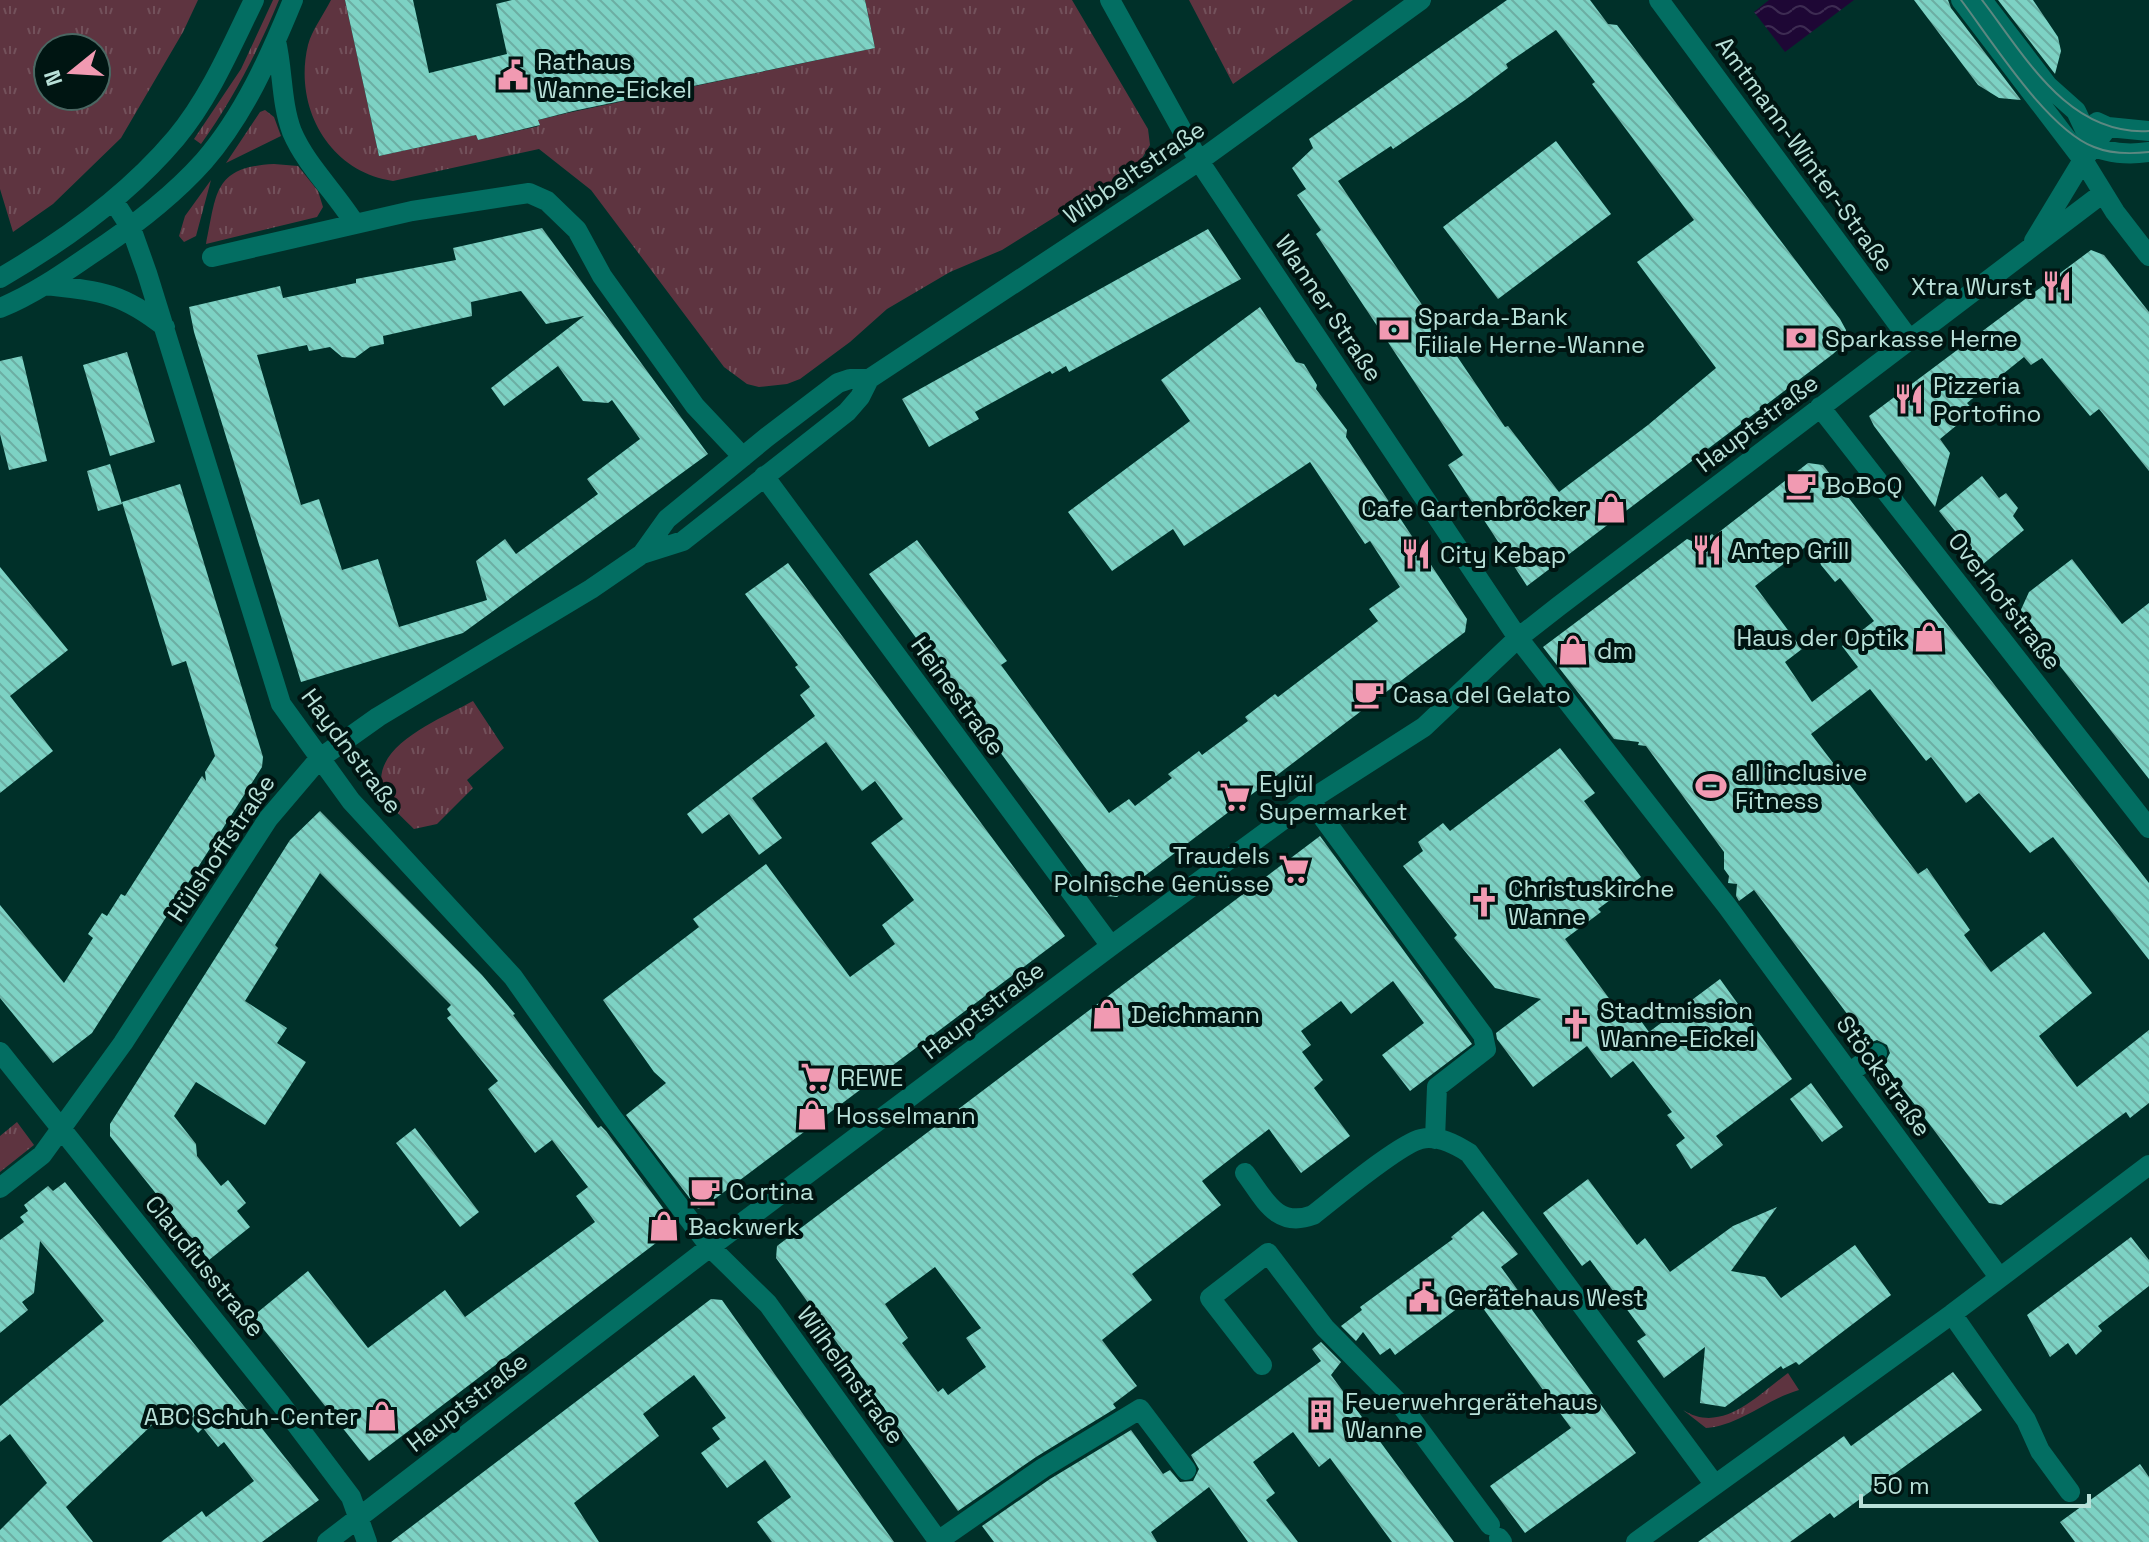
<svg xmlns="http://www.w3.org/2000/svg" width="2149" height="1542" font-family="'Space Grotesk',sans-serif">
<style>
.grass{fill:url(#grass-tufts);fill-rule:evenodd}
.water{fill:url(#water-waves)}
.building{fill:url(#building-back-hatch);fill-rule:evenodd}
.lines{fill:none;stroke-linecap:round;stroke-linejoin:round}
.minor{stroke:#036e62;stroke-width:20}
.tram{stroke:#5c8881;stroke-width:2}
.labels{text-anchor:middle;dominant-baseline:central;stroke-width:8;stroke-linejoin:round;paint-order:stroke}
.poi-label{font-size:24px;fill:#b9e1d9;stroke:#001512;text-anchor:start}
.street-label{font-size:24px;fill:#b9e1d9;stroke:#001512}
</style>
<defs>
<pattern id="grass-tufts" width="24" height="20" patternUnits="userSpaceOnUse" patternTransform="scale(2)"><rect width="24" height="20" fill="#5e3440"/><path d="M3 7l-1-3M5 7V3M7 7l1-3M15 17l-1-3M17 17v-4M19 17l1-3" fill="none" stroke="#73515b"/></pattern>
<pattern id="water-waves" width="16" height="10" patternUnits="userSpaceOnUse" patternTransform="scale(2)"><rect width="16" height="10" fill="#1e0735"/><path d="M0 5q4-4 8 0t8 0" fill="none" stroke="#3d2b52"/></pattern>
<pattern id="building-back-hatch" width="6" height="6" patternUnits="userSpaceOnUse" patternTransform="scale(2)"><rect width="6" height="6" fill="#7dd2c4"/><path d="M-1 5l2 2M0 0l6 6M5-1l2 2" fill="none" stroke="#6caea3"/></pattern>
</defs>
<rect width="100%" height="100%" fill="#003029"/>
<!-- grass -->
<path class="grass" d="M0,0H198L183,32L121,138L53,204L13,232L0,189ZM48,48H96V96H48Z
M273,0H279C258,51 233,99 201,144L194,139L241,69Z
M331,0H345L379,156L476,135L478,140L539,126L538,120L572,112L875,48L865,0H1072L1148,129L1150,145L1138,165L1002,250L950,272L887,309L850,342L800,379L787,384L759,387L747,384L724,367L591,190L539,149L393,181C329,172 293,107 308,45C312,30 324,14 331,0Z
M1189,0H1353L1233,84Z
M265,110L274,117L281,136L226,163L260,112Z
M274,164L298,166L318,191L323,207L317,217L206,244C217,193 213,167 274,164Z
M211,180L196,236L184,242L179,236L185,216Z
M473,701L504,748L467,780L473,788L437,824L414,829C404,819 392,809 385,796C363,748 441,719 473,701Z
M17,1122L34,1145L0,1172V1136Z
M1788,1373L1799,1390C1767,1399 1739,1426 1706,1428L1683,1410C1722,1435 1758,1395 1788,1373Z"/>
<!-- water -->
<path class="water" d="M1769,0H1854L1785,52L1754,12Z"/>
<!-- building -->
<path class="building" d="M345,0H413L429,73L507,54L496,4L512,0H865L875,48L573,111L538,120L540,125L478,140L476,135L379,156Z
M1507,0H1590L1608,24L1617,25L1840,319L1846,330L1845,343L1833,354L1527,586L1448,465L1463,455L1316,234L1321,230L1297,195L1306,189L1292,168L1313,148L1309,139ZM1556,30L1595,82L1592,84L1694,220L1637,262L1716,368L1648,425L1559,492L1508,426L1505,427L1338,181L1391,146L1393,149L1465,100L1508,68L1506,64Z
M1914,0H1948L1951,8L2021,100L1999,98L1978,85Z
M1998,0H2033L2058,37L2061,51L2055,74Z
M1556,141L1611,214L1498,299L1443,227Z
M542,228L708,454L463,633L301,682L194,332L189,307L280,286L283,298L356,283V279L456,260L453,248ZM521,291L546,324L584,316L491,388L504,406L558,366L583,401L608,403L612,400L640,439L587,479L598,494L516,554L505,539L476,561L487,600L399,627L378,559L342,570L319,499L301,505L257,355L307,345L309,351L330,347L342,357L355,358L370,347L384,344L383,336L472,316L471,302Z
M1208,229L1241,279L1069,372L1066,366L1052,374L1050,371L975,412L979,419L929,447L902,399Z
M2091,250L2104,255L2149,312V471L2099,409L2090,416L2042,358L2031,365L2024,357L1967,403L1974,411L1940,439L1950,453L1935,507L1874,426L1869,416Z
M1260,307L1296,362L1304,364L1317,385L1316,389L1347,430L1346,437L1467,619L1465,632L1117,897L1106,896L869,574L917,540L1007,661L1001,665L1109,813L1129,799L1135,806L1172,778L1168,774L1183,763L1199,751L1202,755L1248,721L1245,717L1275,694L1278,697L1378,621L1369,609L1400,587L1370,541L1365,544L1310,462L1184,546L1173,529L1112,571L1068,512L1190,421L1161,380Z
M127,352L155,442L110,456L83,365Z
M22,356L47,461L9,470L0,434V361Z
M1808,463L1823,465L2149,883V960L2053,837L2030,853L1979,793L1966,803L1931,757L1926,761L1870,689L1811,734L1918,874L1927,868L1970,930L1964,935L1991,972L2044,932L2092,993L2039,1036L2077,1087L2149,1030V1103L2130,1118L2126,1112L2001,1205L1989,1203L1884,1064L1890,1053L1887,1045L1877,1040L1869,1043L1754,890L1739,901L1736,896L1737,884L1728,883L1729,876L1724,869V852L1646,746L1638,745L1639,742L1614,739L1543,647L1687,539L1699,544L1712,534L1714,536ZM1813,541L1821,565L1835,582L1840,578L1874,621L1842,646L1858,667L1812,702L1785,662L1802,649L1755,586Z
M110,464L122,504L98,511L87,471Z
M1982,476L1999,498L2006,493L2018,508L2013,516L2024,530L1982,565L1939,511Z
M180,484L263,757L262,767L92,1033L53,1063L0,998V905L64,983L93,938L88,934L102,913L107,916L121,894L125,896L202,776L206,781L205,772L215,756L186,661L172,666L122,502Z
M2072,559L2122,624L2149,603V779L2019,614L2029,592Z
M788,563L1065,936L704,1207L698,1209L626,1115L666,1083L654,1072L603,1000L699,927L693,919L766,864L850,977L895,944L882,925L914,900L871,843L903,819L875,781L862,791L826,742L752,798L782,838L759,855L729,814L702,834L687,814L815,716L800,695L810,687L795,667L798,665L745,594Z
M0,567L68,650L10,696L53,751L0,793Z
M1560,748L1595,793L1584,801L1641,877L1598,909L1601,912L1565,939L1620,1013L1630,1006L1649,1032L1720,979L1792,1079L1716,1136L1723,1145L1691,1169L1676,1145L1685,1138L1667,1115L1672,1112L1633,1061L1611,1078L1587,1046L1533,1087L1497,1039L1496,1033L1541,999L1495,988L1454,938L1457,935L1403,866L1423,851L1418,842L1443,823L1450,831Z
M320,811L482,975L515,1014L513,1015L598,1128L601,1126L606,1131L677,1227L369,1461L253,1316L308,1271L368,1348L445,1290L465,1317L595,1222L576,1196L588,1187L552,1140L535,1153L488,1089L498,1081L447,1018L451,1015L447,1009L451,1005L320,873L275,945L278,948L245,1001L287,1028L277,1043L306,1062L265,1125L196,1082L174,1116L196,1144L197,1156L221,1186L228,1180L246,1203L237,1211L250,1227L209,1260L110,1136V1124L290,840Z
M1320,836L1472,1044L1410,1091L1382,1055L1424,1023L1393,981L1351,1014L1341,1001L1301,1031L1311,1045L1302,1052L1323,1080L1314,1088L1350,1136L1301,1173L1269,1129L1202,1181L1221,1205L1132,1274L1152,1300L1102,1340L1137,1386L1113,1404L1116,1408L1036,1457L958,1511L776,1258L777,1246ZM935,1267L981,1328L966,1338L986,1367L948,1395L943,1388L938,1392L902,1343L908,1338L885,1304Z
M1811,1083L1843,1127L1822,1142L1790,1099Z
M415,1128L479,1212L460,1227L396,1143Z
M1588,1179L1637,1245L1645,1238L1670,1272L1733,1226L1777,1207L1731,1271L1765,1277L1781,1298L1855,1245L1891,1295L1799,1365L1796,1362L1783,1369L1781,1366L1725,1407L1700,1403L1705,1347L1664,1378L1637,1341L1646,1335L1590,1260L1582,1266L1543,1213Z
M65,1182L319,1500L262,1542H161L202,1511L206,1517L254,1481L224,1442L218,1447L203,1428L198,1433L175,1403L66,1507L93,1542H0V1530L47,1483L10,1434L0,1442V1406L104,1321L40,1241L34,1293L22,1302L28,1310L0,1333V1240L24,1222L20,1217L28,1211L24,1205L48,1186L53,1191Z
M1483,1211L1518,1254L1501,1267L1636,1453L1525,1533L1490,1486L1571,1428L1474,1296L1395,1355L1390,1348L1380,1355L1363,1332L1356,1341L1341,1326L1362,1310L1360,1307L1453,1239L1451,1237Z
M2131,1237L2149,1260V1286L2098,1326L2102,1331L2076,1355L2068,1343L2050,1357L2027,1315Z
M711,1299L722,1300L894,1542H772L757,1522L791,1497L765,1460L727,1488L701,1453L720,1439L712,1428L726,1418L694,1375L643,1414L659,1436L574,1503L599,1542H391Z
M1321,1342L1341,1362L1331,1375L1454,1542H1392L1330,1458L1319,1467L1293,1432L1253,1462L1275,1493L1266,1500L1298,1542H1248L1209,1487L1151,1532L1157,1542H994L982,1526L1050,1479L1131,1430L1163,1474L1170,1470L1180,1482L1193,1481L1199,1469L1191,1455L1321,1361L1312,1349Z
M1953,1372L1982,1410L1834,1518L1830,1513L1790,1542H1698L1844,1436L1851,1446Z
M2140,1464L2149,1477V1542H2075L2060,1522Z"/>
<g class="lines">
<!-- minor -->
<path class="minor" d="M1110,0L1199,161L1518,638L1727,906L1999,1277
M1659,0L1909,339
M1961,0L2083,160L2115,212L2149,256
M1982,0L2048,86L2076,111L2093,147
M276,41C283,71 281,103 292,132C306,165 336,193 355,224
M2097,122L2108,127L2149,131
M2085,142C2104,153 2128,155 2149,152
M113,200L131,228L147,273L281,704L351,801L513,977L612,1117L710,1247L768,1304L939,1542
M2034,241L2083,160L2108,127
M212,257L412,211L529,193L547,201L577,230L602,276L695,406L743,457
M0,278C64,241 128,195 176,138C210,97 231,47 254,0
M45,285C99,291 121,292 165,327
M0,308C32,295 61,275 90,255C131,228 171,198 204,161C244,115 270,56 293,0
M1820,407L2149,828
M764,476L1111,946
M642,554L667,519L767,437L838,383L850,379H869
M1310,800L1483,1035L1486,1049L1437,1087L1435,1139
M0,1052L281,1404L351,1497L367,1542
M1849,1073L1877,1053
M1245,1173C1264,1198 1276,1229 1313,1215C1335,1198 1399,1144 1421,1139C1438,1135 1455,1144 1469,1153L1715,1485
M0,1188L42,1155L123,1043L268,819L319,759L378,717L591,589L642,554L683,541L847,412L860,397L869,379L1199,161L1421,0
M1952,1314L2026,1420L2040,1451L2070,1492
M1262,1365L1210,1298L1268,1253L1325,1328L1401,1405L1490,1525
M1499,1538L1502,1542
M938,1541L1043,1468L1140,1409L1186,1470
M327,1542L710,1247L1111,946L1310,800L1424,727L1518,638L1559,606L2103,193
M1636,1542L1952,1314L2149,1165"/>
<!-- tram -->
<path class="tram" d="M1961,0C1992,41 2047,129 2094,147C2111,154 2131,154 2149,152
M1982,0C2025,56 2068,136 2149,131"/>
</g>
<!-- icons -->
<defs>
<g id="civic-bare" transform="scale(2.4)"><path d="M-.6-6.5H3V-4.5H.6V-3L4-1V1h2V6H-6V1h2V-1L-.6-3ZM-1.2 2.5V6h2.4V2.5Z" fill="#f19ab2" stroke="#001512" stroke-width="2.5" paint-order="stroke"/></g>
<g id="restaurant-bare" transform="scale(2.4)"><path d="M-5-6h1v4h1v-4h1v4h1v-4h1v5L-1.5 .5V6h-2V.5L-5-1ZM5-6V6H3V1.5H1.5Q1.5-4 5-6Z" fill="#f19ab2" stroke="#001512" stroke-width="2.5" paint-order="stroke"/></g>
<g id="bank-bare" transform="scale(2.4)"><path d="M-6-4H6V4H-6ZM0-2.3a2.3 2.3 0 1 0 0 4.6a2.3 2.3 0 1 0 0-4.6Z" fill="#f19ab2" stroke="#001512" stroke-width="2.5" paint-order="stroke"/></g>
<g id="cafe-bare" transform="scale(2.4)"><path d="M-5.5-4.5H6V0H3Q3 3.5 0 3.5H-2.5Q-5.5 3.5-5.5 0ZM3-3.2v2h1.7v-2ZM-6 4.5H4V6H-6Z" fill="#f19ab2" stroke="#001512" stroke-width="2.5" paint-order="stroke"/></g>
<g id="shop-bare" transform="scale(2.4)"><path d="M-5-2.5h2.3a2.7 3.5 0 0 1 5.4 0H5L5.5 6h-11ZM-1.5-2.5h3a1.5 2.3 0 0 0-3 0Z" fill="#f19ab2" stroke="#001512" stroke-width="2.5" paint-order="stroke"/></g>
<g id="stadium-bare" transform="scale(2.4)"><path d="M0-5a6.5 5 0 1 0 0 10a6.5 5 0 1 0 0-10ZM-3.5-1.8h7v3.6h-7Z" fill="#f19ab2" stroke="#001512" stroke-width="2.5" paint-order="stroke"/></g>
<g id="supermarket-bare" transform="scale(2.4)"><path d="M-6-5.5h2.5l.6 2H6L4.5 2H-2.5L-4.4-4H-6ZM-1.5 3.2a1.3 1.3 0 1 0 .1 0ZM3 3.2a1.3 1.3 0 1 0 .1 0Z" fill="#f19ab2" stroke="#001512" stroke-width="2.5" paint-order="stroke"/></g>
<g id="church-bare" transform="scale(2.4)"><path d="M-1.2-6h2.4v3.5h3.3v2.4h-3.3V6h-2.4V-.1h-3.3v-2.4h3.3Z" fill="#f19ab2" stroke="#001512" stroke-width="2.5" paint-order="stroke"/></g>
<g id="building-bare" transform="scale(2.4)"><path d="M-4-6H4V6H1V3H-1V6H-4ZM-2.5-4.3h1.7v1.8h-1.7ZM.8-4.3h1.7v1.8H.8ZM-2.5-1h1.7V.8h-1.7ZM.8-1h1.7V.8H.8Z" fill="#f19ab2" stroke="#001512" stroke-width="2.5" paint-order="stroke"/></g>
</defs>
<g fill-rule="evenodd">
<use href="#civic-bare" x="513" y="75"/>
<use href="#restaurant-bare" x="2057" y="286"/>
<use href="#bank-bare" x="1394" y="330"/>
<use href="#bank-bare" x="1801" y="338"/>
<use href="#restaurant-bare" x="1909" y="399"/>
<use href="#cafe-bare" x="1801" y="485"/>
<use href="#shop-bare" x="1611" y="508"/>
<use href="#restaurant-bare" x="1707" y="550"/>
<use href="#restaurant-bare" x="1416" y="554"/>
<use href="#shop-bare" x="1929" y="637"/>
<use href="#shop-bare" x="1573" y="650"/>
<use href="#cafe-bare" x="1369" y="694"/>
<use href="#stadium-bare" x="1711" y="786"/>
<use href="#supermarket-bare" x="1235" y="797"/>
<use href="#supermarket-bare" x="1294" y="869"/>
<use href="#church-bare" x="1484" y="902"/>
<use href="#shop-bare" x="1107" y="1014"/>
<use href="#church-bare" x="1576" y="1024"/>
<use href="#supermarket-bare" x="816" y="1077"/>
<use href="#shop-bare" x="812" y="1115"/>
<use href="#cafe-bare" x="705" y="1191"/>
<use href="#shop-bare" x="664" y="1226"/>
<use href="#civic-bare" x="1424" y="1297"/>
<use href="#building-bare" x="1321" y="1415"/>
<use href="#shop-bare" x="382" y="1416"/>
</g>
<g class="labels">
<!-- poi labels -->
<g class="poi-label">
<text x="537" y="61">Rathaus<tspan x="537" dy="28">Wanne-Eickel</tspan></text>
<text x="2033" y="286" text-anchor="end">Xtra Wurst</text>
<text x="1418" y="316">Sparda-Bank<tspan x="1418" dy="28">Filiale Herne-Wanne</tspan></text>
<text x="1825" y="338">Sparkasse Herne</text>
<text x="1933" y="385">Pizzeria<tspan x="1933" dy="28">Portofino</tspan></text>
<text x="1825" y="485">BoBoQ</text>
<text x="1587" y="508" text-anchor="end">Cafe Gartenbröcker</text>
<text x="1731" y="550">Antep Grill</text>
<text x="1440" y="554">City Kebap</text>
<text x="1905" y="637" text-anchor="end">Haus der Optik</text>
<text x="1597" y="650">dm</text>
<text x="1393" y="694">Casa del Gelato</text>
<text x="1735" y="772">all inclusive<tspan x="1735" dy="28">Fitness</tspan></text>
<text x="1259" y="783">Eylül<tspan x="1259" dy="28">Supermarket</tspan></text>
<text x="1270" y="855" text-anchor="end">Traudels<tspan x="1270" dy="28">Polnische Genüsse</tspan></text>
<text x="1508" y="888">Christuskirche<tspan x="1508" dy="28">Wanne</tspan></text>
<text x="1600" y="1010">Stadtmission<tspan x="1600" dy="28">Wanne-Eickel</tspan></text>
<text x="1131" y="1014">Deichmann</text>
<text x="840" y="1077">REWE</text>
<text x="836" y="1115">Hosselmann</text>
<text x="729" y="1191">Cortina</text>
<text x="688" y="1226">Backwerk</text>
<text x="1448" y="1297">Gerätehaus West</text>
<text x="1345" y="1401">Feuerwehrgerätehaus<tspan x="1345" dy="28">Wanne</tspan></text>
<text x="358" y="1416" text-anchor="end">ABC Schuh-Center</text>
</g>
<!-- street labels -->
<g class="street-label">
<text transform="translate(1805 154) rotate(54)">Amtmann-Winter-Straße</text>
<text transform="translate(1134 172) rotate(-34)">Wibbeltstraße</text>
<text transform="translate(1329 308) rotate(56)">Wanner Straße</text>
<text transform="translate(1757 423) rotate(-37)">Hauptstraße</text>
<text transform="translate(2005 601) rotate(52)">Overhofstraße</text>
<text transform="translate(958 696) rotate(54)">Heinestraße</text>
<text transform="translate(352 751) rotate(53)">Haydnstraße</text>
<text transform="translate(221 848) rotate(-56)">Hülshoffstraße</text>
<text transform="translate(983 1010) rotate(-37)">Hauptstraße</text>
<text transform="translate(1884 1076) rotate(54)">Stöckstraße</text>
<text transform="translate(205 1266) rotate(51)">Claudiusstraße</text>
<text transform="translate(851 1375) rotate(54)">Wilhelmstraße</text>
<text transform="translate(467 1402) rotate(-38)">Hauptstraße</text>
</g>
</g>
<!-- north arrow -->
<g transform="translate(72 72) rotate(252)"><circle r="38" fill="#001512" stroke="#4a6762" stroke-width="2"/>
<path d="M0-6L14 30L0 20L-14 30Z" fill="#f19ab2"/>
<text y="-12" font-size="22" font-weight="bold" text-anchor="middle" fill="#b9e1d9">N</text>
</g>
<!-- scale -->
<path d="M1861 1494v12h228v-12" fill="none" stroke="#b9e1d9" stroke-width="4"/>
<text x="1873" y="1494" font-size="24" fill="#b9e1d9" stroke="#001512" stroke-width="6" paint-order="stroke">50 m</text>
</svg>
